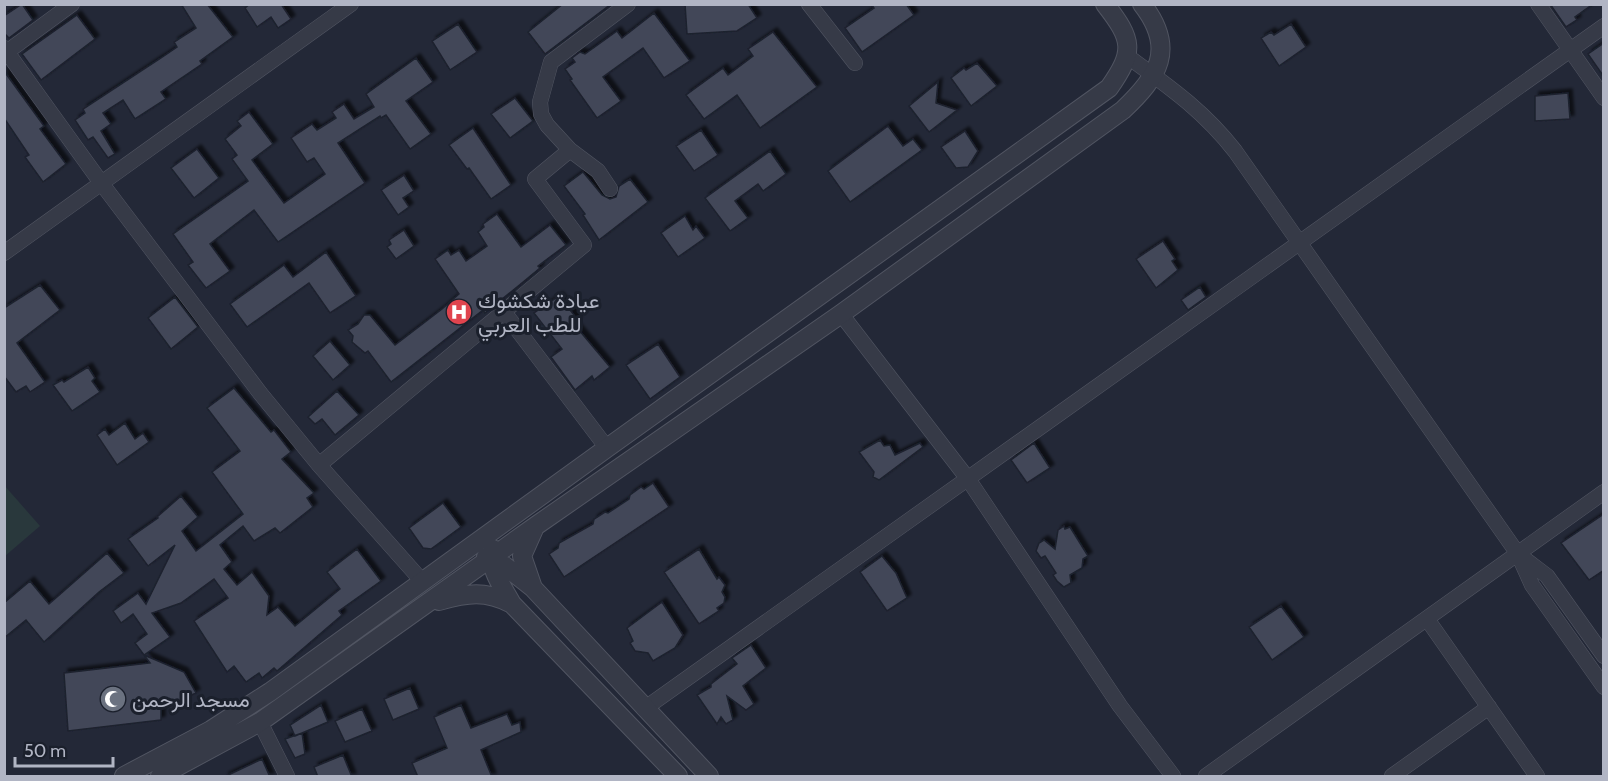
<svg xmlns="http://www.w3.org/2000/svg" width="1608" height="781" font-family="Cabin,Vazirmatn,sans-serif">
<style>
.green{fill:#29383c}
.building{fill:#424758;stroke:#1d212e;stroke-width:1.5;filter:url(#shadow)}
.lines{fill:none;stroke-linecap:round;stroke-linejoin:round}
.minor-casing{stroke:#515562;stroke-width:16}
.tertiary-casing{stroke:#515562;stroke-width:20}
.minor{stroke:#363a47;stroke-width:15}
.tertiary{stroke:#363a47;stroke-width:18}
.labels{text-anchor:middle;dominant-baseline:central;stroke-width:6;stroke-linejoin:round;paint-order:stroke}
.poi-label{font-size:21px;fill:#b1b5c4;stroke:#1b202c;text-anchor:start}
</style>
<defs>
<filter id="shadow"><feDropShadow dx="4" dy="-4" stdDeviation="1.5" flood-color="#0009"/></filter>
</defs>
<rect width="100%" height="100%" fill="#232837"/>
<!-- green -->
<path class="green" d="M4,485L40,526L5,556H4Z"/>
<!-- building -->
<path class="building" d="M22,4L33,20L9,38L4,33V16Z
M181,4H207L233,37L200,61L202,64L161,92L166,99L135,119L123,100L103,113L111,124L101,131L115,154L108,158L93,137L88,140L75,120L85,113L83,109L161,58L177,47L174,42L196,28Z
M250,4H281L291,19L278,28L271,17L257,27L245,8Z
M563,4H611L545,54L528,32Z
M685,4H748L757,18L737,31L687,34Z
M871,4H906L914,15L862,52L845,28L874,8Z
M1550,4H1593L1575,17L1577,20L1566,27Z
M654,13L690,61L664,78L643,48L603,77L621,101L597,118L570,80L572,79L565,69L575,62L572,58L580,52L585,54L617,31L622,38Z
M77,15L95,39L41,80L22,54Z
M458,24L477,52L450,70L432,41Z
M1291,24L1306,47L1279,66L1261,38L1271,32L1274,35Z
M773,32L817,87L760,128L737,95L704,119L686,95L723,68L728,75L753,56L748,49Z
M1604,43V77L1588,54Z
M416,58L433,82L406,101L431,134L410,149L386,115L381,118L380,116L338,143L365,183L278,242L254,210L210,244L230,271L206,288L188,265L193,262L173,234L248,181L232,159L237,155L225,139L241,126L237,121L249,112L273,144L252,160L284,203L325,174L314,158L307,162L291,138L312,124L317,130L336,118L332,112L344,104L354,119L374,107L366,94Z
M977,63L997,86L971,106L951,78L964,68L966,70Z
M4,71L44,126L40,129L66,164L43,182L25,157L29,155L4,118Z
M938,82L936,103L957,110L929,132L909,106Z
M1568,93L1570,119L1535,121V96Z
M515,98L533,121L510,138L491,114Z
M888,126L903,146L913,139L922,150L850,202L828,171Z
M473,128L511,185L491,199L469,168L467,169L449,145Z
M701,130L718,155L694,171L676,146Z
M965,131L978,151L968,167L956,168L941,147Z
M197,149L219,178L194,198L171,168Z
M770,151L786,174L763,191L758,184L735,201L748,218L730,231L705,198Z
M583,172L602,195L610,199L616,197L619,186L630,179L648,202L599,240L583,215L585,214L564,186Z
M404,175L414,191L403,198L409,207L398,215L381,190Z
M497,214L521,247L550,225L566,245L538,266L540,268L517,287L485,313L483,310L391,382L368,351L365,353L352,342L353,336L348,330L358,324L364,315H370L395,345L442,309L459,294L435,259L448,250L451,255L459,250L466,261L487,246L478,232L484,227L483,224Z
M685,216L693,230L696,226L705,238L678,257L661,233Z
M404,230L414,246L396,259L387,247L391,244L389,240Z
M1163,241L1175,259L1172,261L1178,270L1156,288L1136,259Z
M326,252L356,296L330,313L309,283L247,327L230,304L284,265L293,277Z
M40,285L60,310L17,343L45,382L30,392L26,386L16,392L4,376V308Z
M1200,287L1206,297L1188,310L1181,300Z
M559,296L578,320L573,323L610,367L594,380L592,376L575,390L551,357L562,349L534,313Z
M175,297L198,327L171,349L148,318Z
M330,341L350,365L333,380L313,356Z
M658,344L680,377L650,399L626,365Z
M88,367L95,378L92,381L100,392L72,411L53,385L62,380L64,382Z
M234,388L271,432L274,430L291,452L282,459L314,493L307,498L313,507L280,533L275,528L254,541L243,526L220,545L232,562L224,569L237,585L252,572L269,596L267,615L278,607L295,626L340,589L327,572L357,549L381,581L339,611L342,615L277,671L274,668L262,678L259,673L246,682L234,666L227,672L194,621L228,598L214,579L181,603L152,613L170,637L144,655L135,643L147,634L133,614L121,623L113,611L138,593L146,604L175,545L148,566L128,539L158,518L157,517L181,496L198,517L182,531L196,551L243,514L212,472L240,451L207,408Z
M337,391L359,415L335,435L322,419L315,424L308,417Z
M125,423L135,439L143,433L149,442L117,465L97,435L105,429L109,435Z
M880,440L884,446L890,445L895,455L920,443L923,447L879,480L873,477L874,472L859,452Z
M1034,443L1050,468L1027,483L1011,460Z
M653,483L669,507L564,577L549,554L558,548L559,543L593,524L594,519L605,512L608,513L629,499L630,495L641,487L644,489Z
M443,503L461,527L431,549L423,548L409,528Z
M1604,514V570L1589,580L1561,543Z
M1064,526L1065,529L1070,527L1088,556L1083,559L1082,568L1070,575L1071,583L1064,587L1057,581L1053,575L1056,573L1045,556L1041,558L1036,551L1039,543L1044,540L1055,549L1058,530Z
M699,549L717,579L719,577L725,585L722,592L725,597L724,603L717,608L719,611L699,624L664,572Z
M107,553L124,573L99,592L44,642L26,620L4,638V603L30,581L49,604Z
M882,556L896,573L907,598L887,611L860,572Z
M662,602L683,635L675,648L653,661L648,653L635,651L630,643L633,641L627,628Z
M1281,606L1304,637L1272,660L1249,627Z
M751,645L766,668L743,686L754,704L746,710L727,696L733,720L726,724L721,717L717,724L697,695L711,687V684L737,664L732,658Z
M144,655L184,672L196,693L161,709V720L68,731L64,673L150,663Z
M410,688L419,709L393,720L384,699Z
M321,705L328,722L295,736L290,725Z
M461,705L471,728L507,714L512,725L520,722L521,732L481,750L492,777H418L412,763L447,748L434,717Z
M362,709L372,731L345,742L335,721Z
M302,733L305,754L295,758L285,739Z
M343,755L352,777H318L314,767Z
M262,759L270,777H224Z"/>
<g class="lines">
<!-- minor casing -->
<g class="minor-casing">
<path id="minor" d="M809,4L855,63
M1538,4L1604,98
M4,48L102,184L260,393L319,465L422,581
M4,54L72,4
M1127,56C1168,86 1203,110 1235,151L1518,554L1532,585L1604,687
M570,150L598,171L610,189
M4,253L351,4
M504,312L607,448
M841,314L968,479L1120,706L1173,776
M319,465L584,245L535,179L570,150L547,125L541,114L540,102L551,62L628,4
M1518,554L1547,576L1604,656
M1427,619L1537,776
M644,709L1604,26
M260,722L287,776
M1206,776L1604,492
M1392,776L1489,707"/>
</g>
<!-- tertiary casing -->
<g class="tertiary-casing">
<path id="tertiary" d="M534,529L522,556L533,588L709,776
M493,549C488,569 503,587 512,604
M486,557L505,566L533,588
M439,601C467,593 486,590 512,604L678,776
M124,776L211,730L270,692L607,448L1109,88C1135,51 1133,40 1105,4
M160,776L260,722L537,525L841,314L1123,110C1158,77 1177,49 1142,4"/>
</g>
<!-- minor -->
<use href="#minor" class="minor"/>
<!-- tertiary -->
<use href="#tertiary" class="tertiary"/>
</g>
<!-- icons -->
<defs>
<g id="hospital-disc" transform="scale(1.35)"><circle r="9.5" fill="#e0444e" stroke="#1b202c"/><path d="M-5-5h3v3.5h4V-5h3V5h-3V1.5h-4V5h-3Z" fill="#fff"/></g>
<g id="mosque-disc" transform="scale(1.35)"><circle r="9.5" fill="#6b7280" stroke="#1b202c"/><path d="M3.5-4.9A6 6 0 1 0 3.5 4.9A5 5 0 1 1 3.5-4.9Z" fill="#fff"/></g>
</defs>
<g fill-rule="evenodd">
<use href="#hospital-disc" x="459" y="312"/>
<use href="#mosque-disc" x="113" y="699"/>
</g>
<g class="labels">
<!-- poi labels -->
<g class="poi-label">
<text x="478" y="300">عيادة شكشوك<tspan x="478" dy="24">للطب العربي</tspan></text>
<text x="132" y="699">مسجد الرحمن</text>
</g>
</g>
<!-- border -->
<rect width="1608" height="781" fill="none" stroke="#b1b5c4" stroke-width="12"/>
<!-- scale -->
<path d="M15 757v9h98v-9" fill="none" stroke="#b1b5c4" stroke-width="3"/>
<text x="24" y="757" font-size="18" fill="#b1b5c4" stroke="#1b202c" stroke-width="4.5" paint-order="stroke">50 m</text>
</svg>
